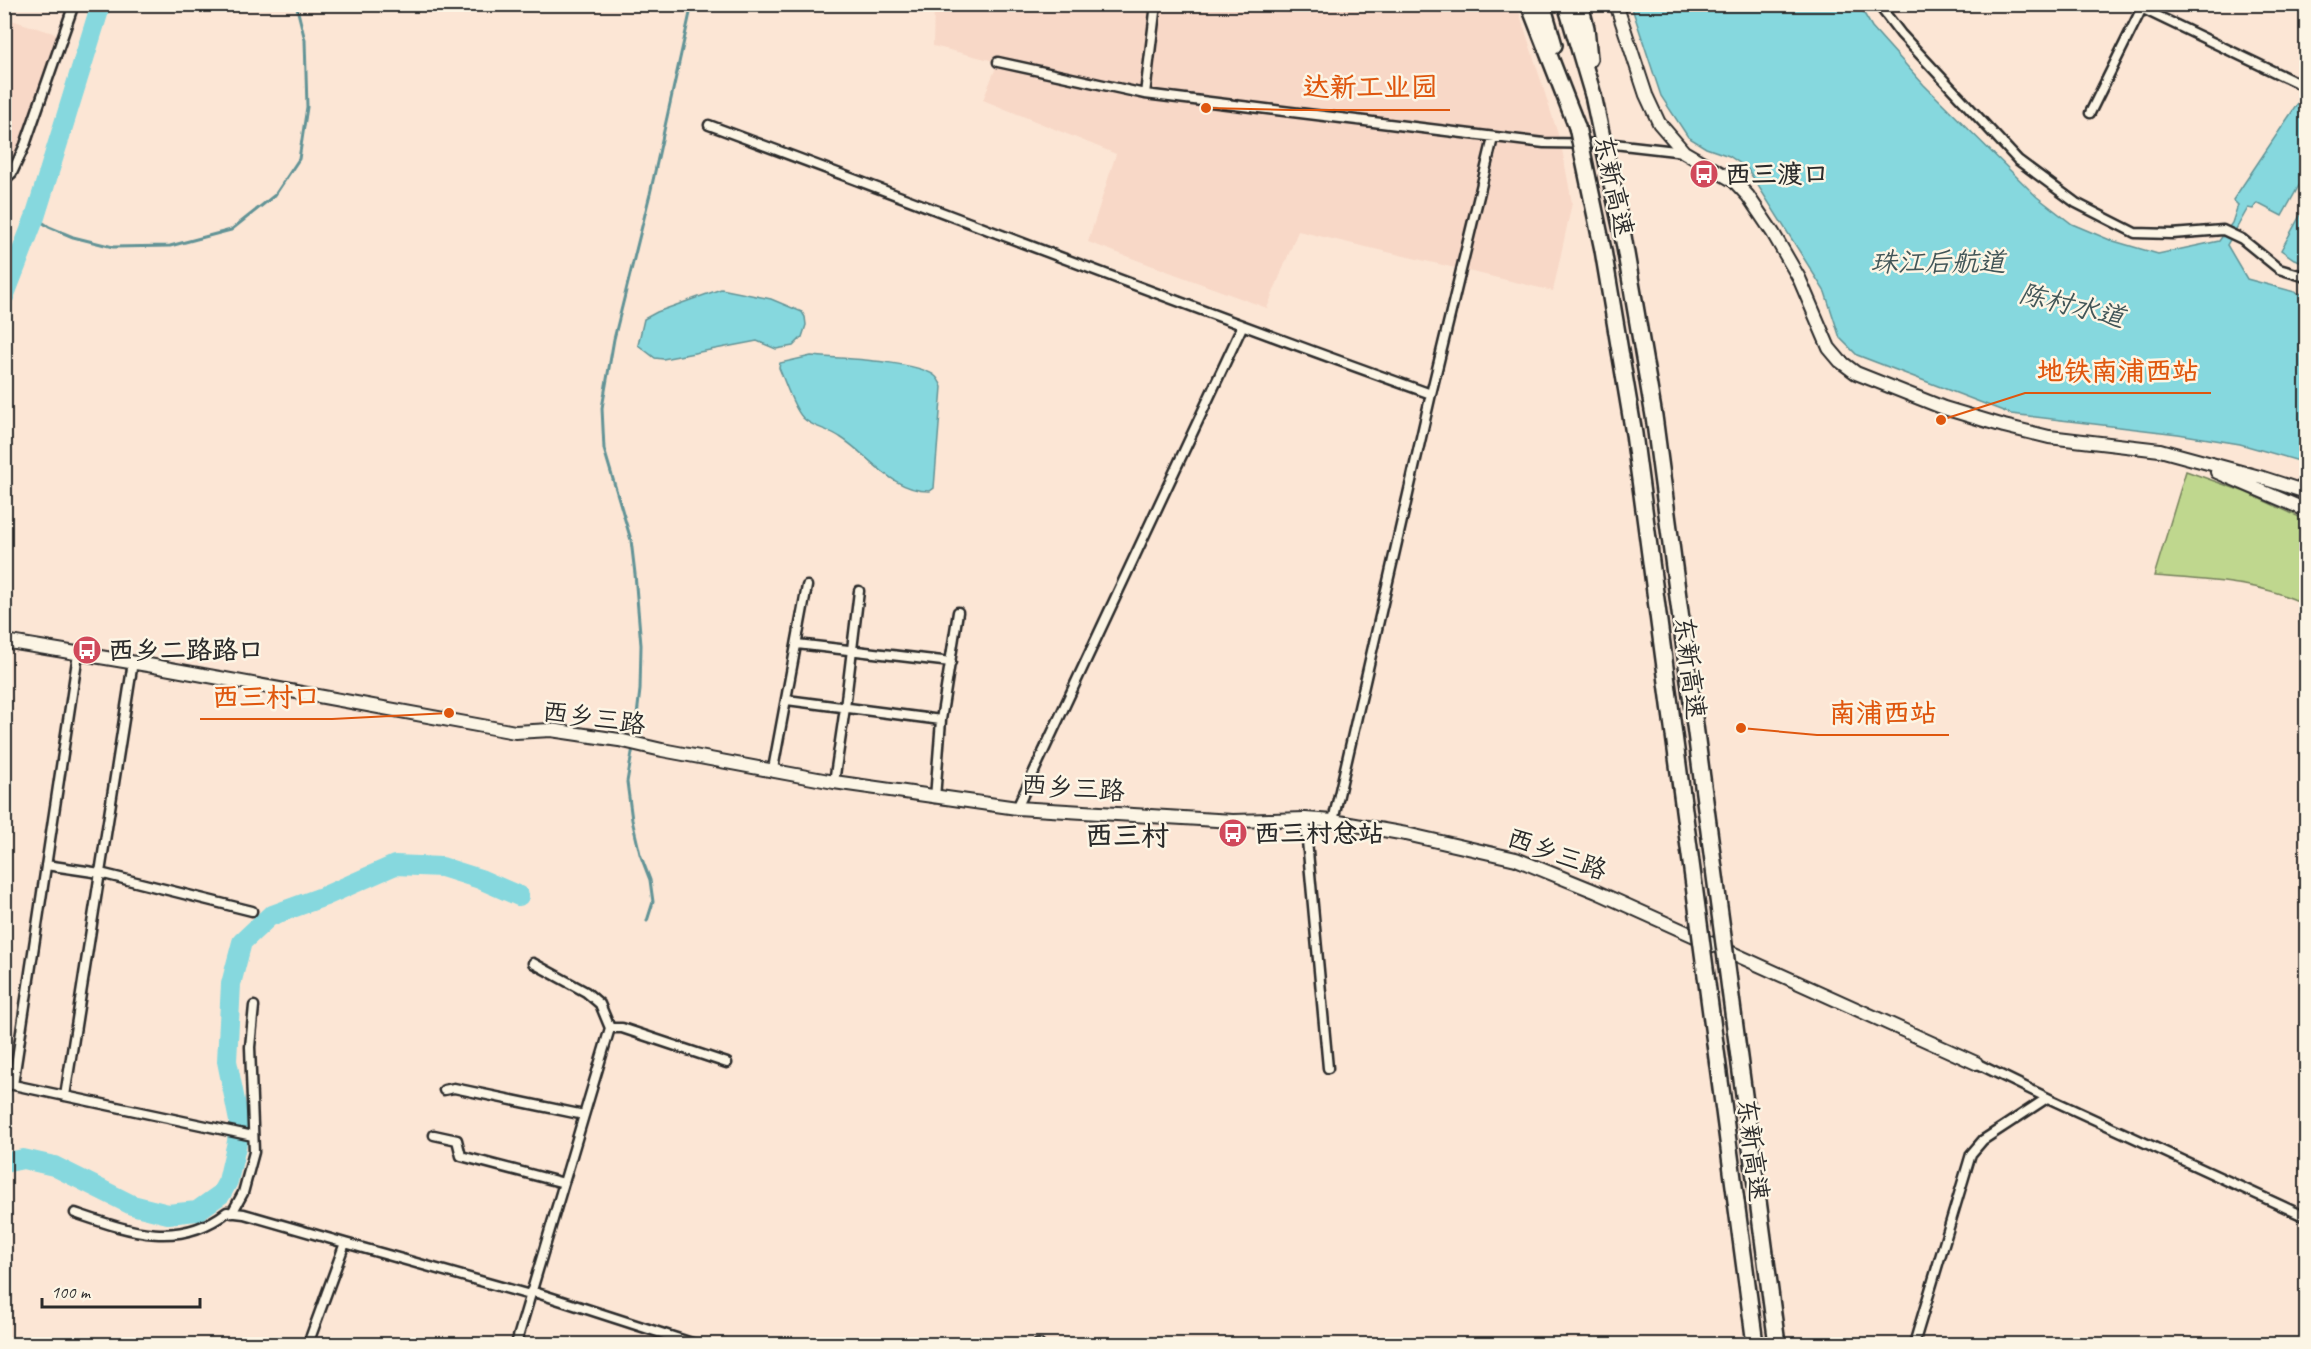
<svg xmlns="http://www.w3.org/2000/svg" width="2311" height="1349" font-family="Caveat,'LXGW WenKai TC',sans-serif">
<style>
.built{fill:#f8d8c7}
.green{fill:#bfd78e;stroke:#75815c;stroke-width:1.5}
.water{fill:#86d8de;stroke:#629396;stroke-width:1.5}
.lines{fill:none;stroke-linecap:round;stroke-linejoin:round}
.stream{stroke:#629396;stroke-width:3}
.river{stroke:#86d8de;stroke-width:20}
.street-casing{stroke:#2b2b2b;stroke-width:13}
.secondary-casing{stroke:#2b2b2b;stroke-width:16}
.highway-casing{stroke:#2b2b2b;stroke-width:20}
.street{stroke:#fcf5e5;stroke-width:8}
.secondary{stroke:#fcf5e5;stroke-width:12}
.highway{stroke:#fcf5e5;stroke-width:15}
.highway-bridge-casing{stroke:#2b2b2b;stroke-width:20;stroke-linecap:butt}
.highway-bridge{stroke:#fcf5e5;stroke-width:15}
.labels{text-anchor:middle;dominant-baseline:central;stroke-width:5;stroke-linejoin:round;paint-order:stroke}
.poi-label{font-size:26px;font-weight:bold;fill:#2b2b2b;stroke:#fcf5e5;text-anchor:start}
.street-label{font-size:26px;fill:#2b2b2b;stroke:#fcf5e5}
.water-label{font-size:27px;font-style:italic;fill:#425658;stroke:#fcf5e5}
.quarter-label{font-size:28px;font-weight:bold;fill:#2b2b2b;stroke:#fcf5e5}
.leader{fill:none;stroke:#df570e;stroke-width:2}
.callout-dot{fill:#df570e;stroke:#fcf5e5;stroke-width:2}
.callout-label{font-size:27px;text-anchor:middle;font-weight:bold;fill:#df570e;stroke:#fcf5e5;stroke-width:5;stroke-linejoin:round;paint-order:stroke}
</style>
<rect width="100%" height="100%" fill="#fce6d5"/>
<filter id="ink" filterUnits="userSpaceOnUse"><feTurbulence type="fractalNoise" baseFrequency=".0167" numOctaves="2"/><feDisplacementMap in="SourceGraphic" scale="12" xChannelSelector="R" yChannelSelector="G"/><feConvolveMatrix kernelMatrix="1 2 1 2 8 2 1 2 1" color-interpolation-filters="sRGB"/></filter>
<g filter="url(#ink)">
<!-- built -->
<path class="built" d="M934,5H1517L1561,144L1572,203L1553,291L1298,231L1267,308L1088,242L1116,154L983,100L998,62L933,46Z
M5,18L63,36L25,145L5,180Z"/>
<!-- green -->
<path class="green" d="M2186,471L2245,492L2306,520V605C2261,581 2204,580 2154,576Z"/>
<!-- water -->
<path class="water" d="M1631,5H1859L1872,27L1924,85L2037,197L2072,224L2110,240L2158,254L2219,241L2232,223L2238,205L2233,200L2306,91V173L2282,216L2257,203L2253,209L2248,208L2227,245L2247,279L2306,295V463L2240,444L2178,434L2011,414L1857,355L1840,338L1825,292L1747,168L1729,156L1706,148L1688,137L1661,96Z
M2306,205V263L2294,259L2281,250Z
M721,289L771,299L802,312L805,317L806,325L802,337L793,346L776,349L757,341L663,359L655,358L638,345L644,319L657,312Z
M811,356C840,359 911,360 934,375C938,378 940,382 942,387L934,488L930,491C892,492 869,455 840,437C829,429 813,428 803,418C793,408 785,381 779,368L780,363Z"/>
<g class="lines">
<!-- stream -->
<path class="stream" d="M35,217L49,227L73,237L113,247L170,246L231,230L275,195L299,159L307,107L305,40L296,4
M634,741L640,690L641,645L635,574L631,540L604,449L602,408L614,339L650,194L692,4
M633,747L627,782L632,820L640,854L650,880L653,902L647,921"/>
<!-- river -->
<path class="river" d="M4,297L35,217L101,4
M4,1163L23,1159L54,1166L132,1205L168,1214L197,1211L221,1194L228,1181L237,1142L239,1121L227,1061L231,984L242,942L270,916L325,896L395,865L442,867L480,879L519,896"/>
<!-- street casing -->
<g class="street-casing">
<path id="street" d="M1878,4L1901,34L2018,160L2076,203L2135,233L2172,234L2223,230L2242,239L2279,269L2306,277
M2141,8L2306,87
M998,62L1145,94L1544,143L1614,144L1684,152
M1145,94L1156,4
M2090,113L2144,4
M709,125C950,214 1189,308 1431,394
M4,180L12,173L25,145L74,4
M797,644L951,662
M787,700L941,720
M773,769L807,586
M834,782L845,708L859,591
M935,798L941,720L958,612
M1017,808L1242,327
M1305,819L1328,1068
M1333,821L1431,394L1493,138
M46,865L100,873L252,911
M533,963L586,992L600,1004L610,1028
M1976,1063L2052,1100L2306,1217
M4,1083L253,1136
M13,1085L78,654
M444,1090L454,1088L584,1115
M65,1096L133,662
M434,1135L457,1140L461,1156L564,1183
M75,1213C128,1231 178,1250 227,1212L244,1214L345,1243
M232,1213L243,1193L254,1152L250,1047L254,1006
M531,1291L695,1344
M308,1344L345,1243L530,1295
M516,1344L610,1028H622L727,1063
M1038,1344H1039
M1914,1344L1971,1154L1983,1140L2047,1098"/>
</g>
<!-- secondary casing -->
<g class="secondary-casing">
<path id="secondary" d="M1616,4L1646,95L1659,123L1684,152L1734,181L1748,196L1773,233L1799,278L1829,348L1840,361L1856,373L1944,408L2004,426L2049,437L2160,450L2263,478L2306,492
M2217,472L2306,510
M4,641L154,666L515,732L551,730L619,740L662,750L834,782L1017,808L1233,821L1305,819L1333,821L1406,834L1516,859L1597,892L1976,1063"/>
</g>
<!-- highway casing -->
<g class="highway-casing">
<path id="highway" d="M1529,4L1577,127
M1542,4L1554,45
M1566,4L1593,95
M1580,4L1586,28L1589,59"/>
</g>
<!-- street -->
<use href="#street" class="street"/>
<!-- secondary -->
<use href="#secondary" class="secondary"/>
<!-- highway -->
<use href="#highway" class="highway"/>
<!-- highway-bridge casing -->
<g class="highway-bridge-casing">
<path id="highway-bridge" d="M1593,95L1623,236L1654,416L1777,1344
M1577,127L1603,250L1634,434L1755,1344"/>
</g>
<!-- highway-bridge -->
<use href="#highway-bridge" class="highway-bridge"/>
</g>
</g>
<!-- icons -->
<defs>
<g id="bus-disc" transform="scale(1.5)"><circle r="9.5" fill="#d1495b" stroke="#fcf5e5"/><path d="M-5-6H5V4H4V6H2V4H-2V6H-4V4H-5ZM-3.5-4V0h7V-4ZM-3.5 1.2v1.5H-2V1.2ZM2 1.2v1.5H3.5V1.2Z" fill="#fff"/></g>
</defs>
<g fill-rule="evenodd">
<use href="#bus-disc" x="1704" y="174"/>
<use href="#bus-disc" x="87" y="650"/>
<use href="#bus-disc" x="1233" y="833"/>
</g>
<g class="labels">
<!-- poi labels -->
<g class="poi-label">
<text x="1725" y="174">西三渡口</text>
<text x="108" y="650">西乡二路路口</text>
<text x="1254" y="833">西三村总站</text>
</g>
<!-- street labels -->
<g class="street-label">
<text transform="translate(1614 186) rotate(78)">东新高速</text>
<text transform="translate(1690 668) rotate(83)">东新高速</text>
<text transform="translate(594 718) rotate(8)">西乡三路</text>
<text transform="translate(1073 788) rotate(4)">西乡三路</text>
<text transform="translate(1557 854) rotate(20)">西乡三路</text>
<text transform="translate(1753 1150) rotate(83)">东新高速</text>
</g>
<!-- water labels -->
<g class="water-label">
<text x="1938" y="262">珠江后航道</text>
<text transform="translate(2072 305) rotate(14)">陈村水道</text>
</g>
<!-- quarter labels -->
<g class="quarter-label">
<text x="1127" y="835">西三村</text>
</g>
</g>
<!-- callouts -->
<path class="leader" d="M1206 108L1291 110H1450M1941 420L2025 393H2211M449 713L332 719H200M1741 728L1817 735H1949"/>
<g class="callout-dot">
<circle cx="1206" cy="108" r="6"/>
<circle cx="1941" cy="420" r="6"/>
<circle cx="449" cy="713" r="6"/>
<circle cx="1741" cy="728" r="6"/>
</g>
<g class="callout-label">
<text x="1370" y="96">达新工业园</text>
<text x="2118" y="380">地铁南浦西站</text>
<text x="266" y="706">西三村口</text>
<text x="1883" y="722">南浦西站</text>
</g>
<!-- margin -->
<rect width="2311" height="1349" fill="none" stroke="#fcf5e5" stroke-width="24"/>
<rect x="12" y="12" width="2287" height="1325" fill="none" stroke="#2b2b2b" stroke-width="2" filter="url(#ink)"/>
<!-- scale -->
<path d="M42 1298v9h158v-9" fill="none" stroke="#2b2b2b" stroke-width="3"/>
<text x="51" y="1298" font-size="18" fill="#2b2b2b" stroke="#fcf5e5" stroke-width="4.5" paint-order="stroke">100 m</text>
</svg>
